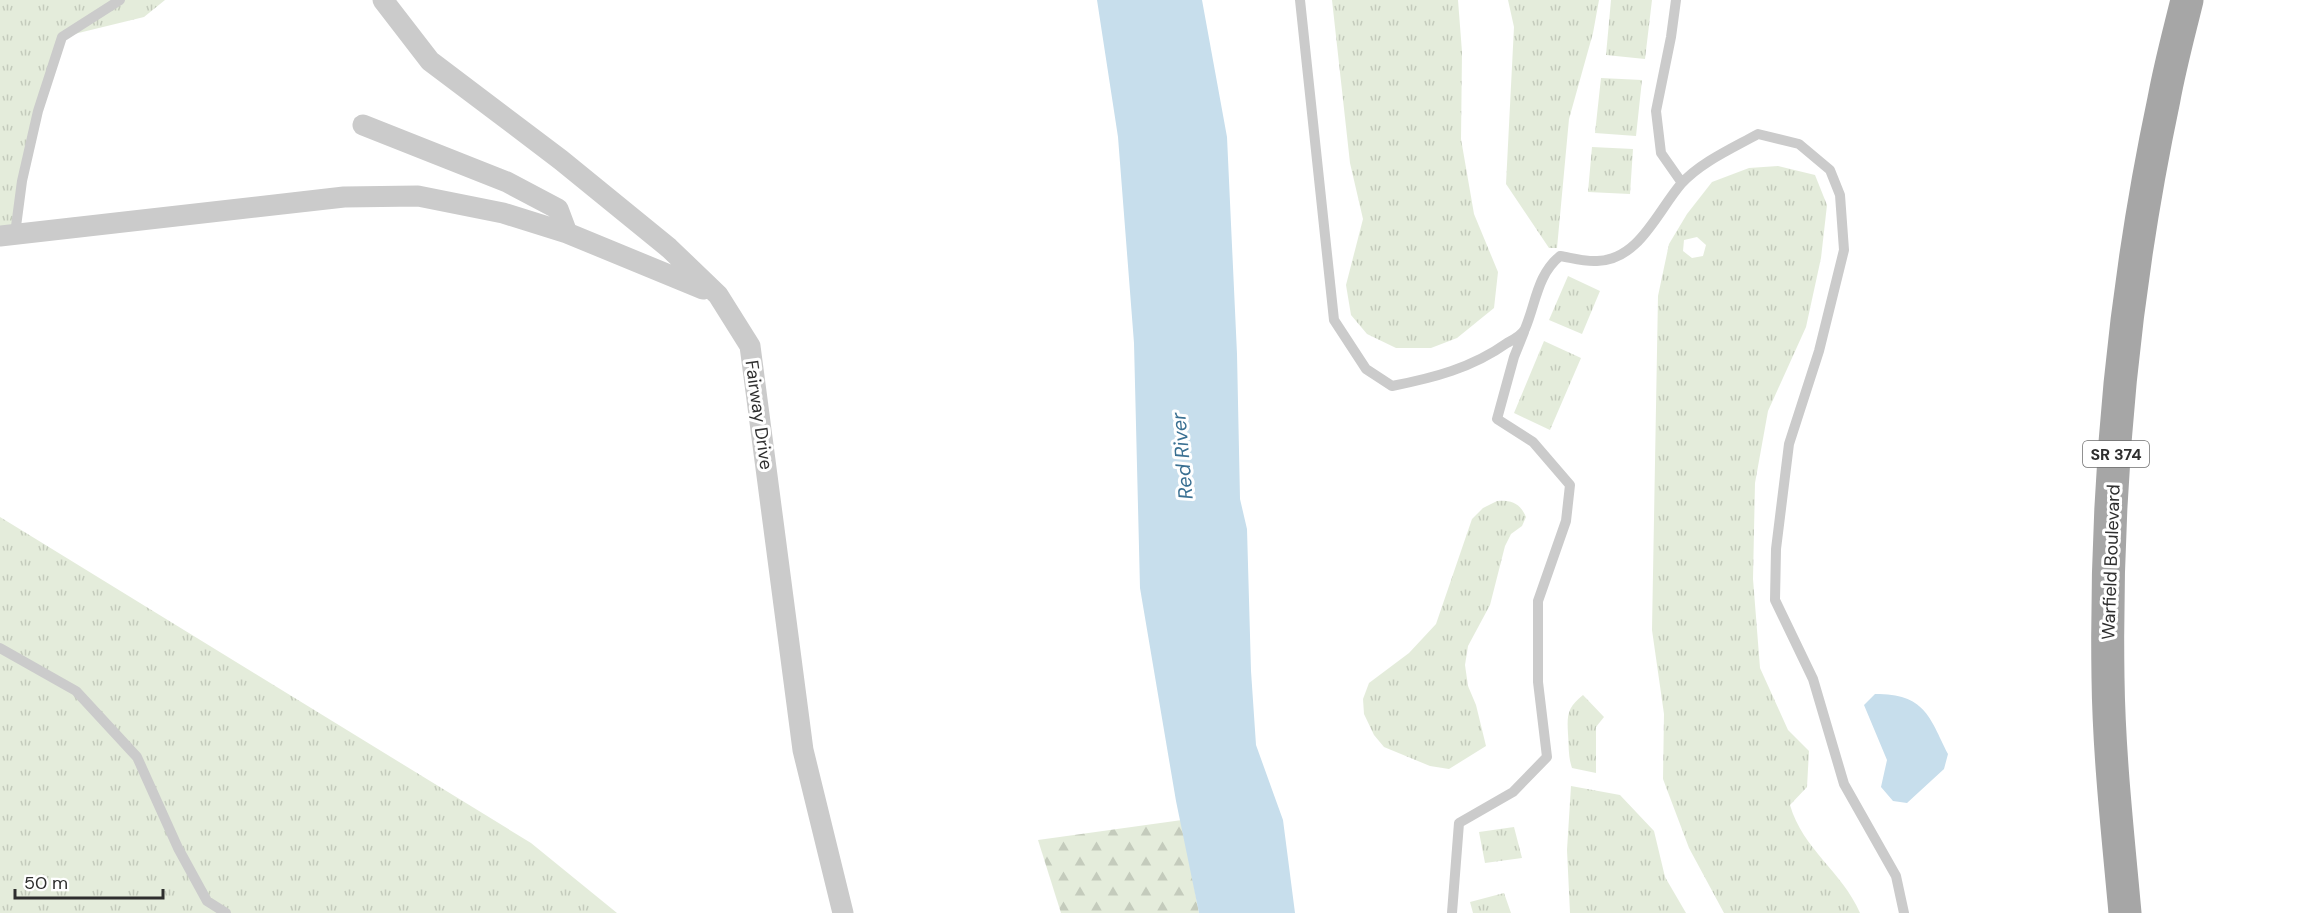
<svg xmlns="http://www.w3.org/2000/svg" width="2308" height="913" font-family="'DM Sans',sans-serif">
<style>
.grass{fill:url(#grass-tufts);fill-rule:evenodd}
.forest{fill:url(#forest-firs)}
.water{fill:#c7deec}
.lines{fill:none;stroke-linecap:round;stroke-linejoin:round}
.lane{stroke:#cbcbcb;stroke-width:10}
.street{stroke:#cbcbcb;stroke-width:21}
.primary{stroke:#a6a6a6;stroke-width:33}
.labels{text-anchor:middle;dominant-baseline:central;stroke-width:6;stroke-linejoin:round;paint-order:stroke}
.shield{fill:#fff;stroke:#6d6d6d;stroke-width:1.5}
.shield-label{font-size:16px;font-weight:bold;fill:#2e2e2e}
.street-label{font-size:18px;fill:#2e2e2e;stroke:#fff}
.water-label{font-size:20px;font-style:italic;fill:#3a7092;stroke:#fff}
</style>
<defs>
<pattern id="grass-tufts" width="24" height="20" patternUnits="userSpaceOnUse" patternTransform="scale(1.5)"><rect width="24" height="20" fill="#e4ecdb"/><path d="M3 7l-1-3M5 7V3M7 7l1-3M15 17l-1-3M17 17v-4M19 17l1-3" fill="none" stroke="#c4cbbc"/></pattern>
<pattern id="forest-firs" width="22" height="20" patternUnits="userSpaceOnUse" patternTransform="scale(1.5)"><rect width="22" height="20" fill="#e4ecdb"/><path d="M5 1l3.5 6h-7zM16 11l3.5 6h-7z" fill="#c4cbbc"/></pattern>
</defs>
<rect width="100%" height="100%" fill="#fff"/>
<!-- grass -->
<path class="grass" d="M0,0H165L144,17L62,37L38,111L15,234L0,236Z
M1332,0H1458L1462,52L1461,139L1474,214L1498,272L1494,308L1457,338L1431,348H1396L1367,334L1351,315L1346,285L1363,219L1350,163Z
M1508,0H1599L1593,33L1569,119L1557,248H1549L1506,184L1514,27Z
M1611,0H1652L1645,59L1606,55Z
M1601,78L1642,80L1636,136L1595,133Z
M1592,147L1633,149L1630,194L1588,192Z
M1778,166L1815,175L1827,205L1821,258L1806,327L1768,411L1755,483L1753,579L1760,668L1788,730L1809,751L1807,787L1790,805C1803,850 1842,871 1860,913H1724L1689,848L1663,779L1664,714L1652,630L1658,296L1669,244L1687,214L1712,182L1749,168ZM1697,237L1706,245L1703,256L1692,258L1683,251L1684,240Z
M1568,276L1600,291L1582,334L1549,320Z
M1544,341L1581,358L1550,430L1514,413Z
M1497,501C1511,500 1520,503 1526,517L1522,526L1511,534L1505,546L1490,605L1468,646L1465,665L1468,686L1476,705L1486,746L1449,769L1430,766L1384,747L1374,735L1364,714L1363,699L1369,683L1409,653L1436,624L1472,519L1483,508Z
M0,517L531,843L617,913H0Z
M1583,695L1604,717L1596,727V773L1572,768C1568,756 1569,746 1568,734C1567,715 1567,708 1583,695Z
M1571,786L1620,795L1654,831L1665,877L1686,913H1570L1567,850Z
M1514,827L1522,858L1485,863L1479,832Z
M1504,893L1511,913H1473L1470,902Z"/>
<!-- forest -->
<path class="forest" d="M1182,820L1199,913H1061L1038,840Z"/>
<!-- water -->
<path class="water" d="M1097,0H1202L1227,137L1237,354L1240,499L1247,529L1251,671L1256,745L1283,820L1295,913H1199L1176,801L1140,588L1134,343L1118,137Z
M1875,694C1925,694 1929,716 1948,754L1944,769L1907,803L1893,801L1881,787L1887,760L1864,705Z"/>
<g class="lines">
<!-- lane -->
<path class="lane" d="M1300,0L1334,320L1366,369L1392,386C1433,378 1472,368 1507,343C1513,340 1522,335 1525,329C1536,303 1537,275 1560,256C1572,258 1585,262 1597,261C1639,260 1657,212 1681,184C1701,162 1733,148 1758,134L1799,144L1830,170L1840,195L1844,250L1819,351L1789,444L1776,549L1775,600L1813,679L1844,784L1896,876L1904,913
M1676,0L1671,37L1656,111L1661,153L1682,183
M15,234L22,181L38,111L62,37L120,0
M0,648L76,691L137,757L178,848L207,901L226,913
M1452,913L1459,823L1513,792L1547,757L1538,682V601L1566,521L1570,485L1533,442L1497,419L1514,357L1524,332"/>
<!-- street -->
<path class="street" d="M383,0L430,61L561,160L669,248L718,295L750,346L803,750L843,913
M363,125L507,182L558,209L567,233
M0,236L344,197L418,196L503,213L567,233L703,289"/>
<!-- primary -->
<path class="primary" d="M2125,913C2118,835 2109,756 2108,678C2105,484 2124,288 2164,99C2170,66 2179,33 2187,0"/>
</g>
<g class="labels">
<!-- shield labels -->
<rect class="shield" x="2083" y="441" width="66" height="26" rx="4.5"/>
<g class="shield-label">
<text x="2116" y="454">SR 374</text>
</g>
<!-- street labels -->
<g class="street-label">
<text transform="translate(759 415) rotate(82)">Fairway Drive</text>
<text transform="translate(2111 562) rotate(-88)">Warfield Boulevard</text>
</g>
<!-- water labels -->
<g class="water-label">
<text transform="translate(1182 456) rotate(-95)">Red River</text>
</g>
</g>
<!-- scale -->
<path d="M15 889v9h148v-9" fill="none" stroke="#2e2e2e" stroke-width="3"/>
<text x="24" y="889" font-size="18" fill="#2e2e2e" stroke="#ffffff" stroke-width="4.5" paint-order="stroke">50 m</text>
</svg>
